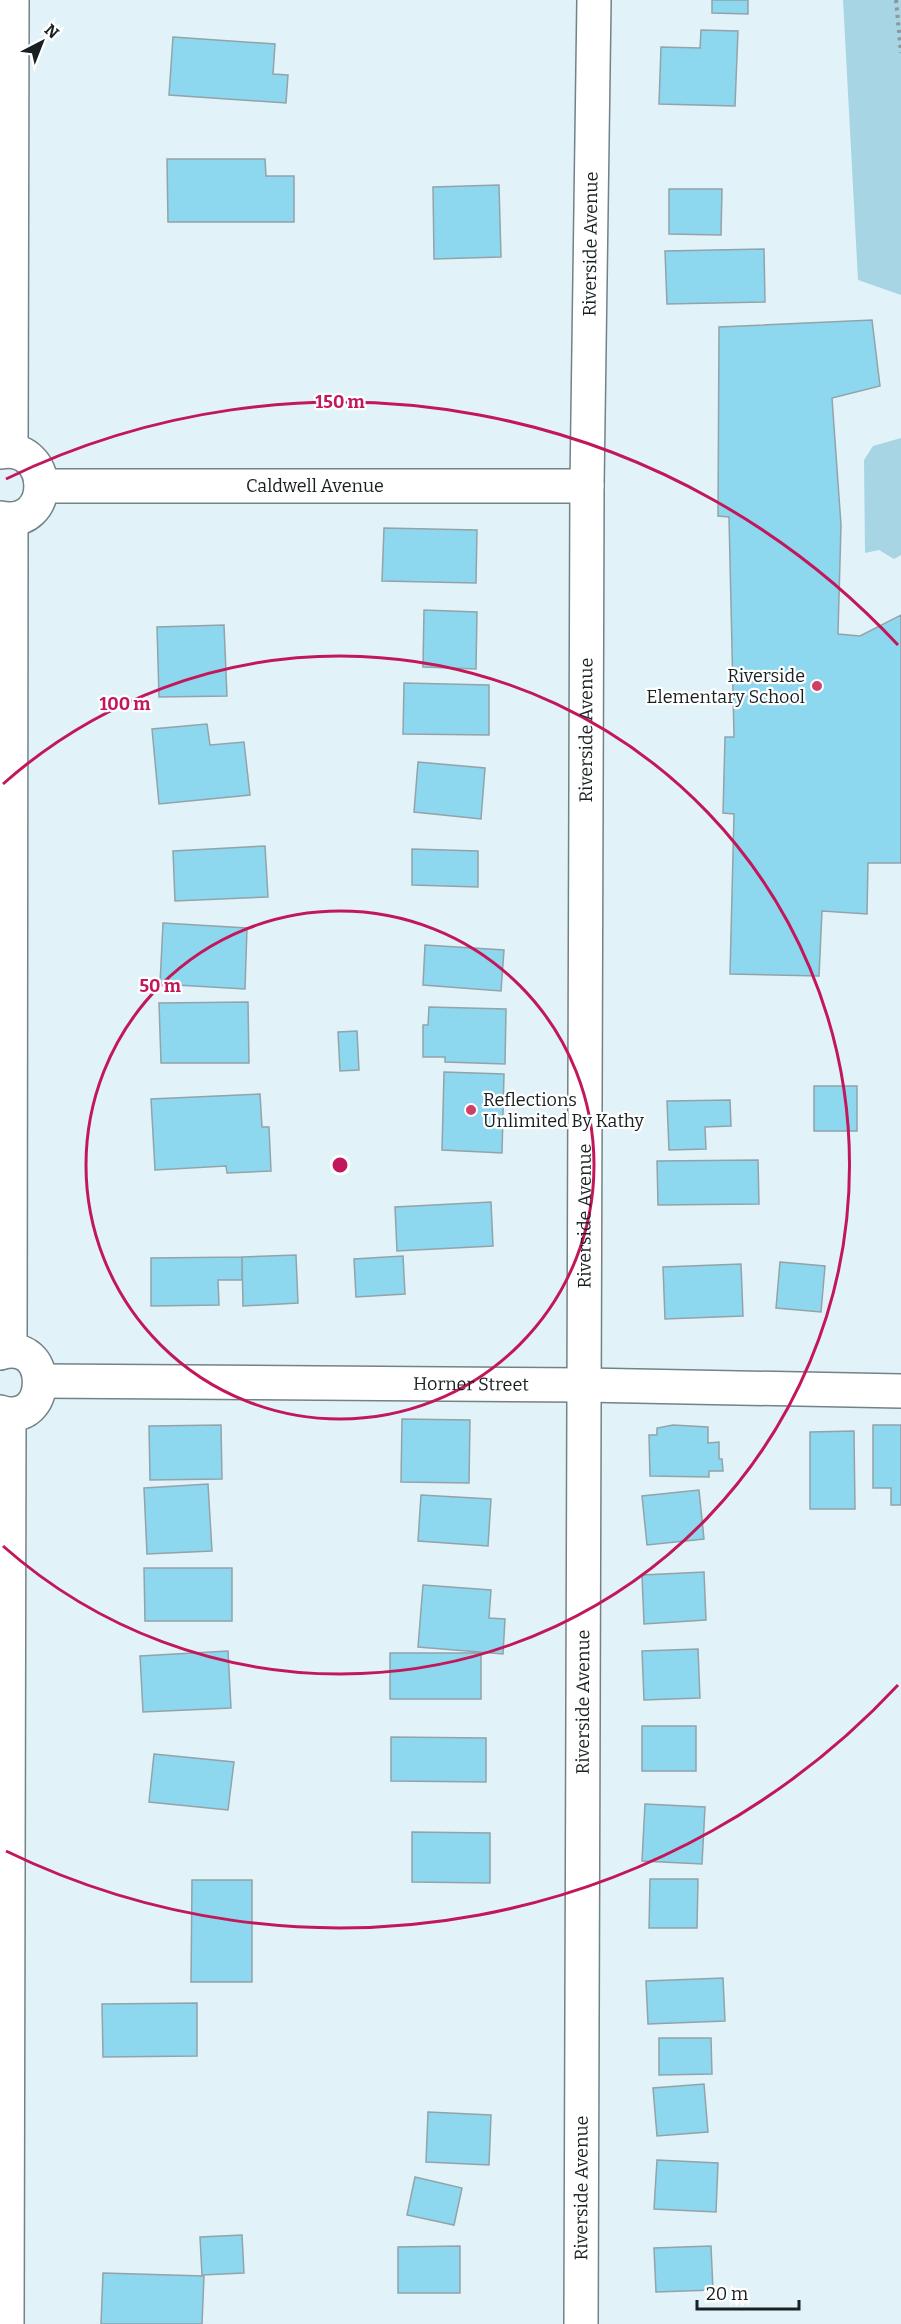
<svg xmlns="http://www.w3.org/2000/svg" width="901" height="2324" font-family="Bitter,serif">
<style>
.green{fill:#a8d5e3}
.building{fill:#8dd7ef;stroke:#93a3a9;stroke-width:1.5}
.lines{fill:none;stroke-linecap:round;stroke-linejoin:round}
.minor-casing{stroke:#728287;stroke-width:36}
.major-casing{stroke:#728287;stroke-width:36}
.path{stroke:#8a979b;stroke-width:4;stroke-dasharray:3 4.5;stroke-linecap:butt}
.minor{stroke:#fff;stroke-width:33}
.major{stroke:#fff;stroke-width:33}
.ring{fill:none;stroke:#c2185b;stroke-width:3}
.poi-dot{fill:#cf4064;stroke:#fff;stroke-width:2}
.labels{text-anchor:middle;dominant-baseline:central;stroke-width:4.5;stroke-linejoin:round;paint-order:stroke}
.street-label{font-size:18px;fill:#192022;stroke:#fff}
.poi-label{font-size:18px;fill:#192022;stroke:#fff;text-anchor:end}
.centre{fill:#c2185b;stroke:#fff;stroke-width:3}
.ring-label{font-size:18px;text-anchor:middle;font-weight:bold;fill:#c2185b;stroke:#fff;stroke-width:4.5;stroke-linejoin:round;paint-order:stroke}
</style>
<rect width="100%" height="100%" fill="#e1f3f9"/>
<!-- green -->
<path class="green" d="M843,0H901V295L858,280Z
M901,438V555L894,559L879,550L865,553L864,460L873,446Z"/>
<!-- building -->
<path class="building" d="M712,0H748V14L712,13Z
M701,30L738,31L735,106L659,104L661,47L700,48Z
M173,37L275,44L273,74L288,75L286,103L169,95Z
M167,159H265L266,176H294V222H168Z
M499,185L501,257L434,259L433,187Z
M669,189H722L721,235L669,234Z
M764,249L765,302L667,304L665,251Z
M872,320L880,386L832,398L841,525L838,634L860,636L901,615V863H868L867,914L822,911L819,976L730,974L734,814L723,813L725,737H734L729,517L718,516L719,327Z
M384,528L477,530L476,583L382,581Z
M424,610L477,612L476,669L423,667Z
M224,625L227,696L159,697L157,627Z
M404,683L489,685V735L403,734Z
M207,724L210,745L244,742L250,795L159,804L152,729Z
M418,762L485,768L481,819L414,812Z
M265,846L268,897L175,901L173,851Z
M412,849L478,851V887L412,885Z
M163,923L247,928L245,989L160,984Z
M425,945L504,950L501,991L423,985Z
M248,1002L249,1063H161L159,1003Z
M429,1007L506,1009L505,1064L445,1062V1057H423V1025H428Z
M357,1031L359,1070L340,1071L338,1032Z
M444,1072L504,1074L502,1153L442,1150Z
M814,1086H857V1131H814Z
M260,1094L262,1127H269L271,1171L227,1173L226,1166L155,1170L151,1099Z
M730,1100L731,1126L705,1127L706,1149L669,1150L667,1101Z
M758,1160L759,1204L658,1205L657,1161Z
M491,1202L493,1246L397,1251L395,1207Z
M296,1255L298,1303L243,1306L242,1257Z
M403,1256L405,1294L356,1297L354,1259Z
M242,1257V1280H218L219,1305L151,1306V1258Z
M780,1262L825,1266L821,1312L776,1308Z
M741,1264L743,1316L665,1319L663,1267Z
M402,1419L470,1420L469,1483L401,1482Z
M221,1425L222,1479L150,1480L149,1426Z
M673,1425L708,1427V1443L719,1442V1459H722L723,1471H709V1477L650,1476L649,1435H657V1428Z
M873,1425H901V1505H891V1488H873Z
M854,1431L855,1509H810V1432Z
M208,1484L212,1551L147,1554L144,1488Z
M699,1490L704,1539L647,1545L642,1496Z
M421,1495L491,1499L488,1546L418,1541Z
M144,1568H232V1621H145Z
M704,1572L706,1620L644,1624L642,1575Z
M423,1585L491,1590L489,1618L505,1619L503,1654L418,1647Z
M698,1649L700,1698L644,1700L642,1651Z
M228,1651L231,1708L143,1712L140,1656Z
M390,1653H481V1699H390Z
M642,1726H696V1771H642Z
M391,1737L486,1738V1782L391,1781Z
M154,1754L234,1762L228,1810L149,1802Z
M645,1804L705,1807L702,1864L642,1861Z
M412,1832L490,1833V1883L412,1882Z
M650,1879H698L697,1928H649Z
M192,1880H252V1982H191Z
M723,1978L725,2021L648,2024L646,1981Z
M197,2003V2056L103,2057L102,2004Z
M659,2038H711L712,2074L659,2075Z
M704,2084L708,2132L657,2136L653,2088Z
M428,2112L491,2115L489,2165L426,2162Z
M657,2160L718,2163L716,2212L654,2209Z
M415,2177L462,2188L454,2225L407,2215Z
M242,2235L244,2273L202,2275L200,2237Z
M460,2246V2293H398V2247Z
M711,2246L713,2290L656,2292L654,2248Z
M103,2273L204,2276L202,2324H101Z"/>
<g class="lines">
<!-- minor casing -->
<g class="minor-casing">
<g id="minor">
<path id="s1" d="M42,486H587"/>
<path id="s2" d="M41,1381L585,1385L901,1391"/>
<path id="s3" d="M581,2324L587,486L594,0"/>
</g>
</g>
<!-- major casing -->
<g class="major-casing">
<path id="major" d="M11,450L12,0
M0,452C53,442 56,529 0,518
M10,1351L11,519
M0,1353C53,1336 52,1429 0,1412
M7,2324L9,1414"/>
</g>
<!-- path -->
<path class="path" d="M896,0L901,53"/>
<!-- minor -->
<use href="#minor" class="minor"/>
<!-- major -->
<use href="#major" class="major"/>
</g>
<!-- distance rings -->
<g class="ring">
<circle cx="340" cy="1165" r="254"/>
<path d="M3 784A509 509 0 1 1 3 1546"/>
<path d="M898 1685A763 763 0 0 1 6 1851M6 479A763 763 0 0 1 898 645"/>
</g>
<!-- markers -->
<g class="poi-dot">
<circle cx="817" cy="686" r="6"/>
<circle cx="471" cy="1110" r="6"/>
</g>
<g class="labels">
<!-- street labels -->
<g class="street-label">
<text stroke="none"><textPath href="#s3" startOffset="2080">Riverside Avenue</textPath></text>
<text stroke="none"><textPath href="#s1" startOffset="273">Caldwell Avenue</textPath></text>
<text stroke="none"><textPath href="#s3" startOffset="1594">Riverside Avenue</textPath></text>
<text stroke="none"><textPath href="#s3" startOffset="1108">Riverside Avenue</textPath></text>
<text stroke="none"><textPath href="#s2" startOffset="430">Horner Street</textPath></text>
<text stroke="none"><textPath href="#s3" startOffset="622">Riverside Avenue</textPath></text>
<text stroke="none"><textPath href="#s3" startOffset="136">Riverside Avenue</textPath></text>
</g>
<!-- poi labels -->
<g class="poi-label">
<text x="805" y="676">Riverside<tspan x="805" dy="21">Elementary School</tspan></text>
<text x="483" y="1100" text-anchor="start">Reflections<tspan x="483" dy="21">Unlimited By Kathy</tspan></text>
</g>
</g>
<circle cx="340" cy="1165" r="9" class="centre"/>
<g class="ring-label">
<text x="340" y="408">150 m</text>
<text x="125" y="710">100 m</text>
<text x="160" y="992">50 m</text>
</g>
<!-- north arrow -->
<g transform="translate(42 42) rotate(42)" stroke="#ffffff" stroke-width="4.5" paint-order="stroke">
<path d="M0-4.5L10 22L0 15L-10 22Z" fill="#192022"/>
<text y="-9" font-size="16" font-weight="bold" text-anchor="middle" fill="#192022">N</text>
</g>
<!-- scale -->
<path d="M697 2300v9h102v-9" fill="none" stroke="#192022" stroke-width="3"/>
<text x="706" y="2300" font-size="18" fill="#192022" stroke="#ffffff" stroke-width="4.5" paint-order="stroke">20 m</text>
</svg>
